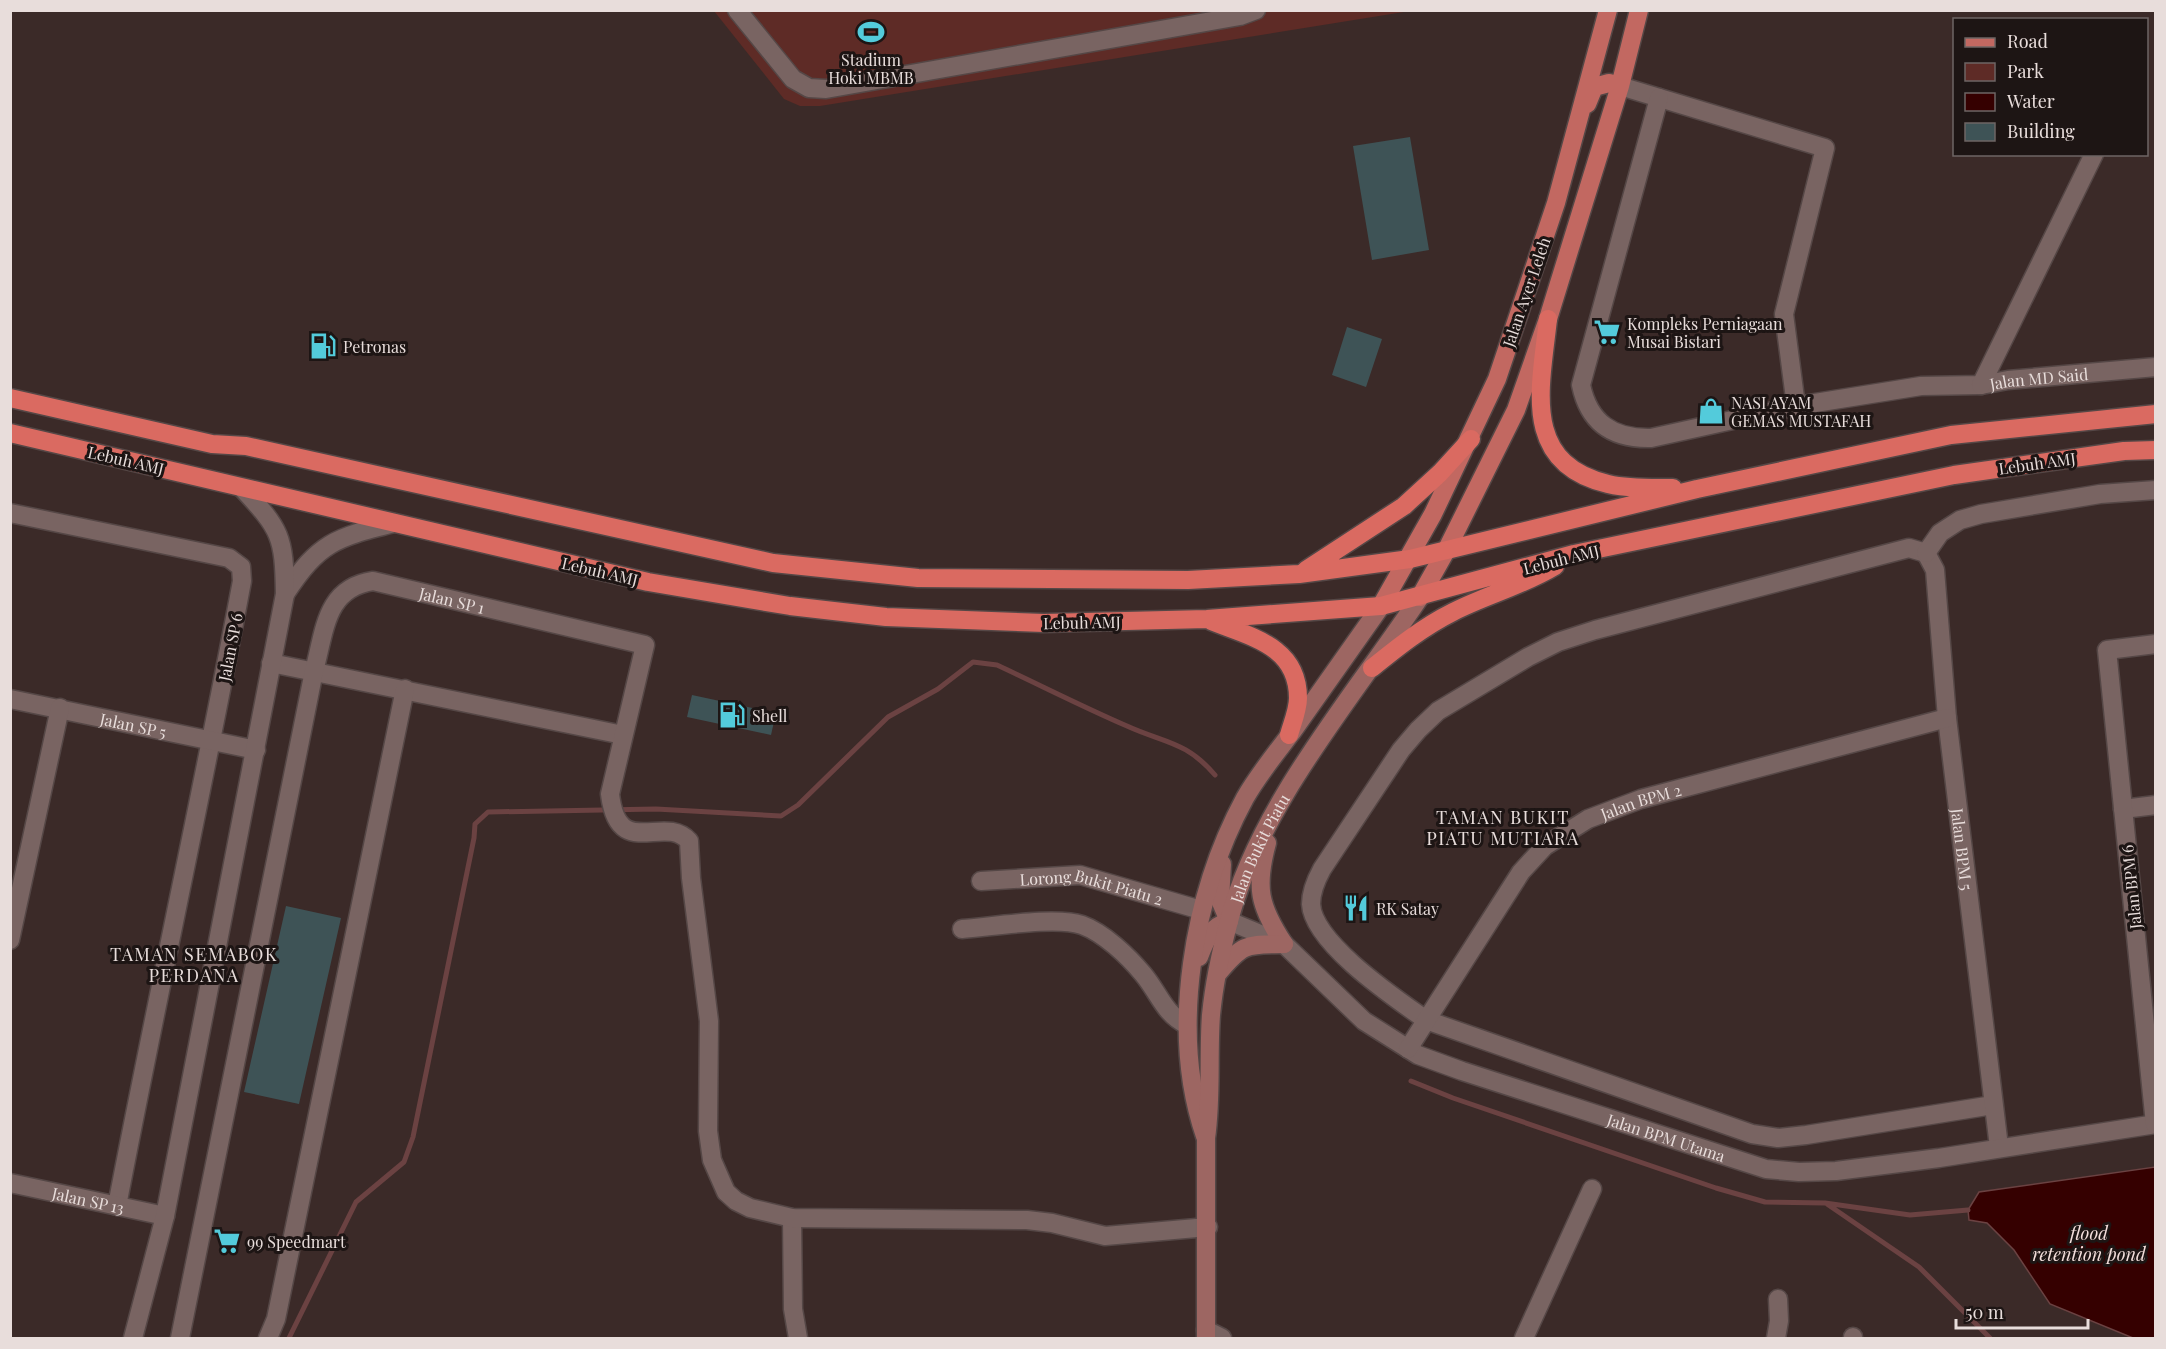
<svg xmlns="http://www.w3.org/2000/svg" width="2166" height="1349" font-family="'Playfair Display',serif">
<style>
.green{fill:#5e2b26}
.water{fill:#350000;stroke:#6b4242;stroke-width:1.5}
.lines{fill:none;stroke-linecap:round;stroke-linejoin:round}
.stream{stroke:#6b4242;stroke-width:5}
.building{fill:#3e5356}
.minor-casing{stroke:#554746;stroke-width:21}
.secondary-casing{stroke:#554746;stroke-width:21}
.primary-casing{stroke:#554746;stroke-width:21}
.trunk-casing{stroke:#554746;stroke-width:21}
.minor{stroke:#796462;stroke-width:18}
.secondary{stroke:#9d6662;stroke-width:18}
.primary{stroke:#c26861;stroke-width:18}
.trunk{stroke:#da6a61;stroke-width:18}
.labels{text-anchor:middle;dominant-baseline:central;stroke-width:6;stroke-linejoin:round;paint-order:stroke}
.poi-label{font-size:16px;fill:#e8dddb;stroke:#1d1514;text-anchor:start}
.street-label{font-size:16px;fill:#e8dddb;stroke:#1d1514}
.neighbourhood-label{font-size:18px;letter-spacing:1.5px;fill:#e8dddb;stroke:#1d1514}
.water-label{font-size:18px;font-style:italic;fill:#f4dfdc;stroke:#1d1514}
</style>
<rect width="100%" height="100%" fill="#3b2a28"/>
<!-- green -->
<path class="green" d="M714,11H1410L820,106H800L784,99Z"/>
<!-- water -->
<path class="water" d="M2155,1167V1338H2133L2050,1304L2014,1250L1987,1223L1969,1220L1968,1210L1979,1192Z"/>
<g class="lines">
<!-- stream -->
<path class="stream" d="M1411,1081L1453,1098L1716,1188L1765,1202L1825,1203L1910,1215L1968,1210
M1827,1204L1919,1267L1990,1338
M289,1338L356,1202L404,1162L413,1137L474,838L475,824L488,812L656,809L781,816L798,805L888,717L938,689L973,662L997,665C1040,685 1083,707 1127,726C1164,743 1186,741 1215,775"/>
</g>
<!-- building -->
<path class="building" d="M1410,137L1429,250L1372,260L1353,146Z
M1347,327L1382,339L1366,387L1332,375Z
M692,695L776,713L771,735L687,717Z
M286,906L341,918L299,1104L244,1092Z"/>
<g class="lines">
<!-- minor casing -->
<g class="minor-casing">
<g id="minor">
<path d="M737,10L793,79L809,88L826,89L1240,16L1256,10"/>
<path d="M1620,86L1825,148L1784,314L1796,406"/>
<path id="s1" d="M1659,98L1581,385C1589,423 1613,439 1651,438L1796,406L1921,386L1981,385L2008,380L2156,367"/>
<path d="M1981,385L2094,154"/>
<path d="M10,513L229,558L241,567L242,581C203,790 157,997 117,1206"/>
<path d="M1926,553L1909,548L1595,630L1558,642L1528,657L1438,711L1418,730L1401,750L1322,869C1316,880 1311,891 1311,904C1313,943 1395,998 1426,1020L1752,1134L1778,1138L1806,1135L1993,1105"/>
<path id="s2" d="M1926,553L1935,570L1947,718L1999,1147"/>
<path d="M1926,553L1940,533L1960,520L1981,514L2100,494L2156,490"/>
<path d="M285,594C319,542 335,538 394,523"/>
<path d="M271,663L623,735"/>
<path id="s3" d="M10,699L256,750"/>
<path d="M2123,809L2156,805"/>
<path id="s4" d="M981,881L1080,875L1201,910"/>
<path id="s5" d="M1229,921L1284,944L1364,1021L1418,1055L1462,1071L1766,1169L1799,1172L1836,1171L1939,1158L2156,1124"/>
<path d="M962,929C991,927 1056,916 1082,925C1104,933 1128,956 1143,974C1159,993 1164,1014 1187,1025"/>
<path d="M10,940L60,708"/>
<path id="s6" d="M1408,1049L1521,872L1545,846L1588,819L1641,799L1947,718"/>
<path d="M2155,1124L2107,650L2156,644"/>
<path id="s7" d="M10,1183L165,1216"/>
<path d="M792,1218L793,1309L798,1338"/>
<path d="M1206,1330L1222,1338"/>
<path d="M133,1338L165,1216L285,594C284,536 281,530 242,488"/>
<path id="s8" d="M180,1338L314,671C325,631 325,588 373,581L645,645L610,794C618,862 664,813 689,841L691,878L709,1021L708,1131L712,1160L726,1192L736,1201L750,1208L792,1218L1027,1220L1052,1223L1105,1236L1208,1227"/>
<path d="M268,1338L276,1319L405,689"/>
<path d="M1524,1338L1592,1189"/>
<path d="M1776,1338L1779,1321L1778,1299"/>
<path d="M1853,1338V1337"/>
</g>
</g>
<!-- secondary casing -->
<g class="secondary-casing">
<g id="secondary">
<path d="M1267,843C1255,887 1259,906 1284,944"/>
<path d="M1222,864L1220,900L1229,921"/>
<path d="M1199,957C1206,939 1210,927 1229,921"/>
<path d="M1219,972C1244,942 1247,945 1284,944"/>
<path d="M1205,1136C1169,1031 1193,894 1245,798C1258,775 1276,753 1292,732C1322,690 1351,648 1381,606"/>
<path id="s9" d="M1206,1338V1138C1212,1097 1208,1056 1211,1015C1214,984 1221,951 1229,921C1259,805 1354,696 1420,597"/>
</g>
</g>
<!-- primary casing -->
<g class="primary-casing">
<path id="primary" d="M1587,104L1594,87L1609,83L1620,86
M1420,597L1447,549L1516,410L1548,319L1620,86L1639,10
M1381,606L1433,514L1497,379L1556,203L1608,10"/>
</g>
<!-- trunk casing -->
<g class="trunk-casing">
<path id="trunk" d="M1548,319C1541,386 1520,463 1608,484C1629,489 1652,488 1673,488
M10,398L212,444L246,446L773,563L918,578L1188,580L1299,574L1410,559L1697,489L1951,435L2156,414
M10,433L648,582L790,606L886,617L1044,623L1207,619L1381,606L1574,554L1954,475L2124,451L2156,450
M1306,570L1404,506L1440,473L1471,439
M1211,621C1251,637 1298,646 1298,698C1298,710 1292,724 1289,735
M1372,668C1398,647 1423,627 1453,612C1486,595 1522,586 1555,566"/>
</g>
<!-- minor -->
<use href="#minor" class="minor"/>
<!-- secondary -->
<use href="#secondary" class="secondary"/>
<!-- primary -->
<use href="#primary" class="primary"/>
<!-- trunk -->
<use href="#trunk" class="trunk"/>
</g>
<!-- icons -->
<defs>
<g id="stadium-bare" transform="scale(2.07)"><path d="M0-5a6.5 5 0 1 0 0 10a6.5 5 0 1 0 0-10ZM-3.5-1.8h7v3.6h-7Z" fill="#53cbdb" stroke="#1d1514" stroke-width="2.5" paint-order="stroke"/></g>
<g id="supermarket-bare" transform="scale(2.07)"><path d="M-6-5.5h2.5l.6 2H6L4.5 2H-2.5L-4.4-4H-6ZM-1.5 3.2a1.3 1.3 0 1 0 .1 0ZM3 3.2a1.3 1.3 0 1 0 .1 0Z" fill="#53cbdb" stroke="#1d1514" stroke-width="2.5" paint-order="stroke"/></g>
<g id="fuel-bare" transform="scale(2.07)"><path d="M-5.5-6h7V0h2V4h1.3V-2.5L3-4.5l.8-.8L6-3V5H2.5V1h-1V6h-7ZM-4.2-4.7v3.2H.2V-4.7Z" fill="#53cbdb" stroke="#1d1514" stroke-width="2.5" paint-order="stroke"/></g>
<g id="shop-bare" transform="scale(2.07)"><path d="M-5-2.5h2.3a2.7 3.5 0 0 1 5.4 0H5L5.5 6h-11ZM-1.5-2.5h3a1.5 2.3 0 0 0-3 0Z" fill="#53cbdb" stroke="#1d1514" stroke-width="2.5" paint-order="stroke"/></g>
<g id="restaurant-bare" transform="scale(2.07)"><path d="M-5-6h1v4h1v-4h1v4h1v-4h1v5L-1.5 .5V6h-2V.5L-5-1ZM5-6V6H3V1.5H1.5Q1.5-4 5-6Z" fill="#53cbdb" stroke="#1d1514" stroke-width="2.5" paint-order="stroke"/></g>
</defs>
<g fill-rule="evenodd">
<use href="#stadium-bare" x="871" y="32"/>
<use href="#supermarket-bare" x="1607" y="332"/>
<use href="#fuel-bare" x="323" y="346"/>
<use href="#shop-bare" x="1711" y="411"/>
<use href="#fuel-bare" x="732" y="715"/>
<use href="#restaurant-bare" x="1356" y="908"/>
<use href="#supermarket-bare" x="227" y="1241"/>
</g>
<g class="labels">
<!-- poi labels -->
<g class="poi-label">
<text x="871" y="59" text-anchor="middle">Stadium<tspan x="871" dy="18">Hoki MBMB</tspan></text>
<text x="1627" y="323">Kompleks Perniagaan<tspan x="1627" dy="18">Musai Bistari</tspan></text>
<text x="343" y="346">Petronas</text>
<text x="1731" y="402">NASI AYAM<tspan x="1731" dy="18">GEMAS MUSTAFAH</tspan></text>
<text x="752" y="715">Shell</text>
<text x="1376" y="908">RK Satay</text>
<text x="247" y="1241">99 Speedmart</text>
</g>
<!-- street labels -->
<g class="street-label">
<text transform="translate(1526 292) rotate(-71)">Jalan Ayer Leleh</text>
<text stroke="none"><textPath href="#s1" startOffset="788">Jalan MD Said</textPath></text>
<text transform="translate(126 460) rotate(13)">Lebuh AMJ</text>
<text transform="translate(2037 463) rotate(-8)">Lebuh AMJ</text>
<text transform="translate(1561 559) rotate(-14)">Lebuh AMJ</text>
<text transform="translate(600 571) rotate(13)">Lebuh AMJ</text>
<text stroke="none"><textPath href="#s8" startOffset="878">Jalan SP 1</textPath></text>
<text transform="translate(1082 622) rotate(-1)">Lebuh AMJ</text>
<text transform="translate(230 647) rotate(-79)">Jalan SP 6</text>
<text stroke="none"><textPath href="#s3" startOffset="126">Jalan SP 5</textPath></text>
<text stroke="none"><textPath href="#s6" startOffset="352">Jalan BPM 2</textPath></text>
<text stroke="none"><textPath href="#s9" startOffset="498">Jalan Bukit Piatu</textPath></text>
<text stroke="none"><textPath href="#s2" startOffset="300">Jalan BPM 5</textPath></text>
<text transform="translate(2131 887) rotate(-96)">Jalan BPM 6</text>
<text stroke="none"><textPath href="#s4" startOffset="112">Lorong Bukit Piatu 2</textPath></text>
<text stroke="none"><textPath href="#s5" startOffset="496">Jalan BPM Utama</textPath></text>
<text stroke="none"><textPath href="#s7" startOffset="80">Jalan SP 13</textPath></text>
</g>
<!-- neighbourhood labels -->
<g class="neighbourhood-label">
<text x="1503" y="817">TAMAN BUKIT<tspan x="1503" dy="21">PIATU MUTIARA</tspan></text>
<text x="194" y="954">TAMAN SEMABOK<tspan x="194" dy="21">PERDANA</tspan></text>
</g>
<!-- water labels -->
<g class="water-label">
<text x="2089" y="1233">flood<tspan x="2089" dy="21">retention pond</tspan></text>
</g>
</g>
<!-- border -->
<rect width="2166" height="1349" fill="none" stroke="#e8dddb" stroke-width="24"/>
<!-- legend -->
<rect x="1953" y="18" width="195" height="138" fill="#1d1514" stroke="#6e6564" stroke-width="1.5"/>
<rect x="1965" y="38" width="30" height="9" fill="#c26861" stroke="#6e6564" stroke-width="1.5"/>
<text x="2007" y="48" font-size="18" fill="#e8dddb">Road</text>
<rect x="1965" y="63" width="30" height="18" fill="#5e2b26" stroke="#6e6564" stroke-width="1.5"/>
<text x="2007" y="78" font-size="18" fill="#e8dddb">Park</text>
<rect x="1965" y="93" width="30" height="18" fill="#350000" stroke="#6e6564" stroke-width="1.5"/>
<text x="2007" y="108" font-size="18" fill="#e8dddb">Water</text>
<rect x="1965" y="123" width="30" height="18" fill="#3e5356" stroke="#6e6564" stroke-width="1.5"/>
<text x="2007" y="138" font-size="18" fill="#e8dddb">Building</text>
<!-- scale -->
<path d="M1956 1319v9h132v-9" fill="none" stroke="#e8dddb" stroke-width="3"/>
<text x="1965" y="1319" font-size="18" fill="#e8dddb" stroke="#1d1514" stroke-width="4.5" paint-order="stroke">50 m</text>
</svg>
